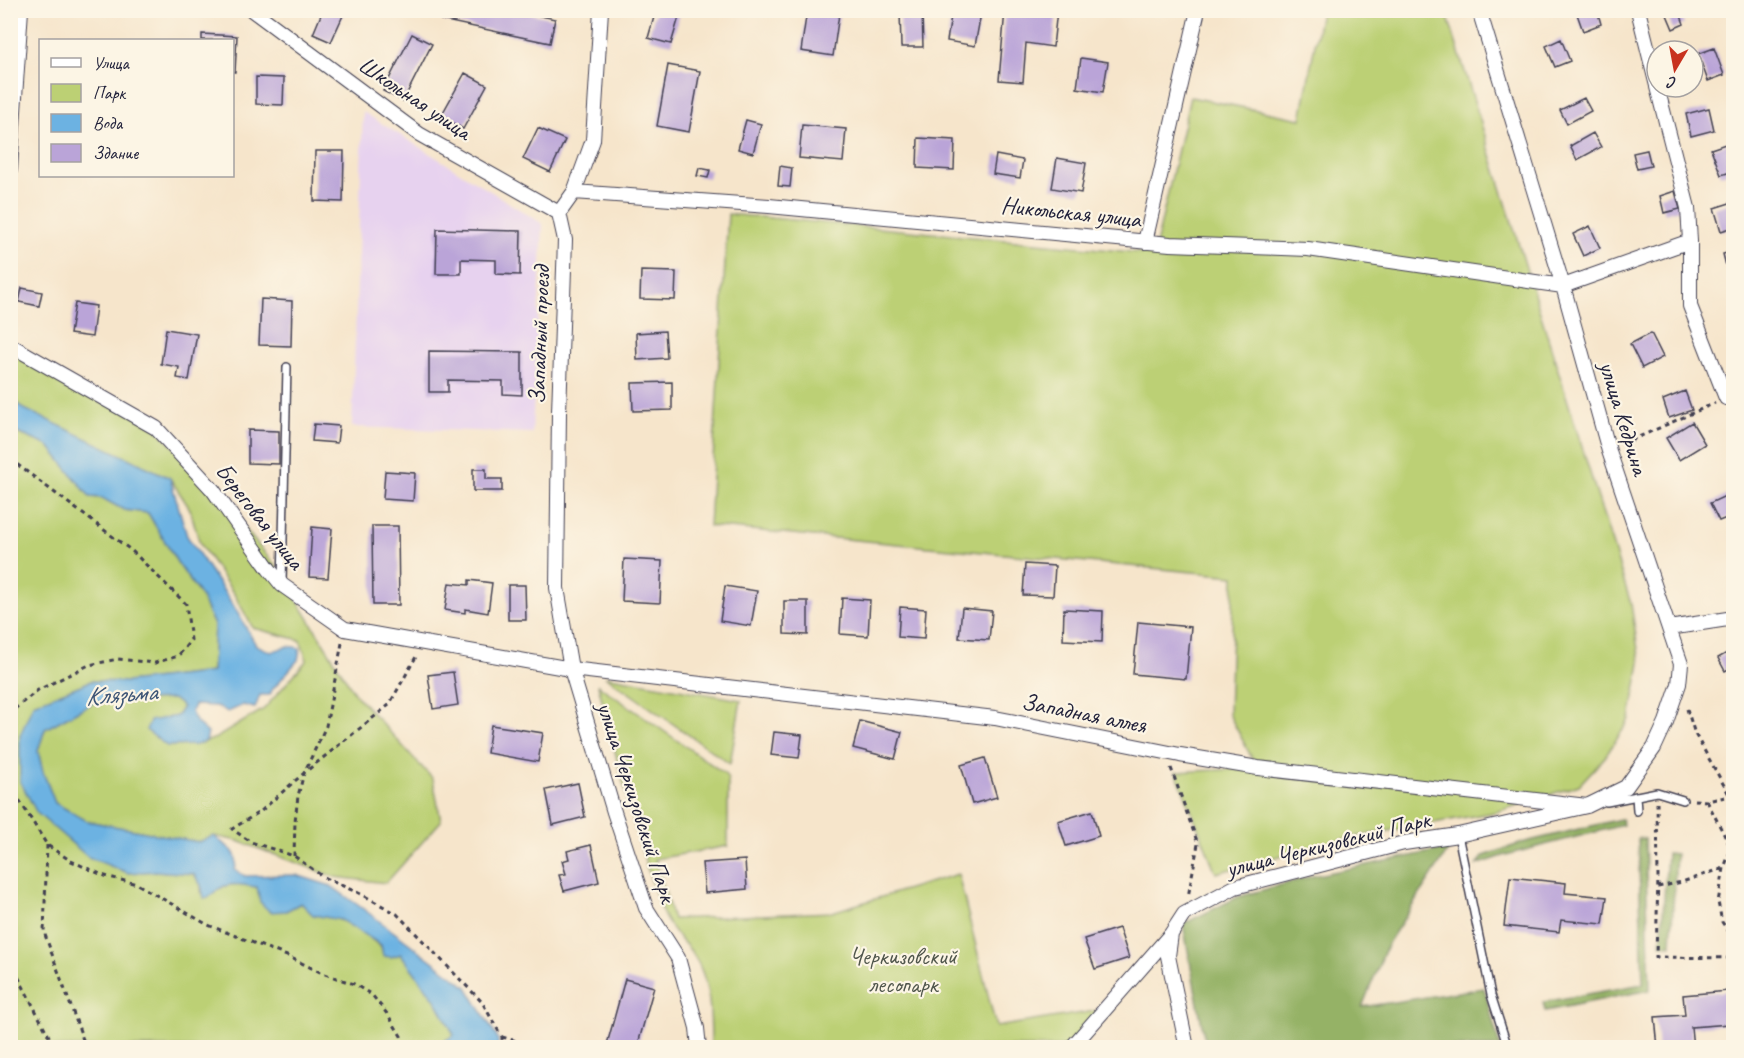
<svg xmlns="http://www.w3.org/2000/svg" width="1744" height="1058" font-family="Caveat,sans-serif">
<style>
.built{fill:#e7d2ef}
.green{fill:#bcd074;stroke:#6f7958;stroke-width:1.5}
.forest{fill:#95b266;stroke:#5c6a50;stroke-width:1.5}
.water{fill:#6cb2e2;stroke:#476a8e;stroke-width:1.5}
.building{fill:#baa4d8}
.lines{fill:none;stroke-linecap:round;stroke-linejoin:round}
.lane-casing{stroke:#423f51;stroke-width:10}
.street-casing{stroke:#423f51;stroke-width:16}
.path{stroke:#423f51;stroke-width:3;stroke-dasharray:4.5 4.5;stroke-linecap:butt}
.lane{stroke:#fff;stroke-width:7}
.street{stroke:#fff;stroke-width:14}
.labels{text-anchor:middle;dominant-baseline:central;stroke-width:4.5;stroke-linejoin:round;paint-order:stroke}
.street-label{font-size:24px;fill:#22223b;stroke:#fcf5e5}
.park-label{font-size:24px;fill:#50564c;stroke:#fcf5e5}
.water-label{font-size:26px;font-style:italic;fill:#3c5475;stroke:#fcf5e5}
</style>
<rect width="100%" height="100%" fill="#fcf5e5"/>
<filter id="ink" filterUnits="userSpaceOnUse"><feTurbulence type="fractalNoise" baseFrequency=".0167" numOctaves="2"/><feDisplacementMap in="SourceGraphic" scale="12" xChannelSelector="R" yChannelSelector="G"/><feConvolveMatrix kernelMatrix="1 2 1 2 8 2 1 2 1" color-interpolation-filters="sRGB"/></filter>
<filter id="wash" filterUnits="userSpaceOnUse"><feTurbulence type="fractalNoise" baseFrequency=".008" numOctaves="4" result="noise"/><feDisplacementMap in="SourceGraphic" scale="24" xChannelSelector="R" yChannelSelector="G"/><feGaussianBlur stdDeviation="1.35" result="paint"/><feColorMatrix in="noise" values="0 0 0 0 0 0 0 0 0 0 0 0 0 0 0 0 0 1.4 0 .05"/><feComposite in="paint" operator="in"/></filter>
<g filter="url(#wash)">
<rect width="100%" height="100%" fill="#f6e5cb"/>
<!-- built -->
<path class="built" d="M363,112L543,224L532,433L352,427Z"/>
<!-- green -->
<path class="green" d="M1321,11H1446L1631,604L1640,663L1630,719L1605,757L1579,785L1496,812L1348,838L1216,873L1176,772L1257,768L1229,714L1234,576L709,526L728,214L1154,254L1190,97L1301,119Z
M10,349L156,428L209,485L278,569L355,694L433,779L441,821L386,883L335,877L238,841L214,836L198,842L87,821L55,803L43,772L38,751L45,729L94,702L173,699L183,707L177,716L167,718L147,730L167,746L196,745L216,738L264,709L307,660L300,640L253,628L234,594L200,544L190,509L170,478L22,408L11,397Z
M10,430L49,446L90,497L102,498L124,510L148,513L177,562L200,595L214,625L212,672L127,682L91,681L33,704L20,781L128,873L155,871L194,874L201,885V892L208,898C226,880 235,884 258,887L260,902L286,911L301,903C318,919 321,913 340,920C356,926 379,944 391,957L401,954L436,1001L455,1035L435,1048L11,1047Z
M605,676L741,700L730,764Z
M598,685L725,774L728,780V846L655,859L673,919L832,912L958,874L996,1027L1113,1008L1078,1047H711C711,1017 711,980 693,954C683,940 670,931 663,914C636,840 618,762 598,685Z"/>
<!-- forest -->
<path class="forest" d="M1621,819L1623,825L1506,855L1477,865L1484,856L1525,842Z
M1638,838L1645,839L1650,990L1545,1011L1543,1002L1643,984Z
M1450,848L1388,943L1362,1007L1484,988L1500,1047H1206L1183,924L1238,897L1313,876Z
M1667,853L1676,854L1671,945L1661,944Z"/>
<!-- water -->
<path class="water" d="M11,397L22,408L170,478L187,536L233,605L256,645L271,652L288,646L300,648L298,660L272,690L270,695H260L255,708L243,705L228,712L216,706L194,705L191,712L197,723L208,733L206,741L196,745L167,746L146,730L150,721L177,716L183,707L173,699L94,702L45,729L38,751L43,772L55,803L87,821L198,842L214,836C228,849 240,849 235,870L245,876L296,875L331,886L362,908L467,987L498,1039V1047H435L454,1035L436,1001L401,954L391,957L383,956L381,945L341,920L313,915L301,903L286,911L270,912L260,902L257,887C234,884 226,880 208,898H204L201,885L194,874L155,871L128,873L88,857L37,813L20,781V736L33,704L91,681L127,682L212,672L214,625L200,595L177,562L148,513L124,510L102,498L90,497L49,446L11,430Z"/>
<g id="blocks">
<!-- building -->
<path class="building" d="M323,10L345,11L331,42L313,34Z
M443,10H514L555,19L550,43L441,20Z
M656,10H681L671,44L648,38Z
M807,10L839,14L833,56L801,51Z
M952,10L981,13L975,46L947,41Z
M1005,10H1057L1053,47L1026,43L1023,82L999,80Z
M1586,10H1597L1601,24L1583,31L1577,14Z
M1665,10H1679L1684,24L1673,29Z
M900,11H922L923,47H901Z
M202,34L237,36L235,72H232V40H202Z
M412,34L432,44L403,101L383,91Z
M1561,39L1570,61L1555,67L1546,46Z
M1714,48L1724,75L1708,81L1698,54Z
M1081,58L1108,62L1103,92L1077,88Z
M668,65L700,71L689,132L657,126Z
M465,73L487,85L463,129L441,116Z
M256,77L284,78L283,105L256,104Z
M1584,98L1591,111L1567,124L1560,110Z
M1709,108L1714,130L1691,136L1686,114Z
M746,120L761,124L753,153L738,149Z
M802,125L846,129L843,162L799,158Z
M538,128L565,140L550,172L523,159Z
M1593,133L1601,147L1577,160L1570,146Z
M918,138L955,140L954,170L917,168Z
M1734,141V171L1721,175L1711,149Z
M1647,150L1651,166L1637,169L1633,153Z
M315,151H344L343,202L314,201Z
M996,155L1023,160L1020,178L993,174Z
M1057,158L1086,163L1081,193L1052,188Z
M780,166L792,168L790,187L778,186Z
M699,168L710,170L708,178L697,176Z
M1675,191L1680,209L1664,213L1660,196Z
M1733,202L1734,227L1721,231L1714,208Z
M10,211L17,212L12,245H10Z
M1590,226L1600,248L1583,256L1573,234Z
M437,229L521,231L520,275L496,274V260L461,259V274H436Z
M1734,251V280L1730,281L1723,254Z
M641,271L676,272L675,300L640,299Z
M22,288L42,292L39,306L19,302Z
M261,299L292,301L291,346L259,345Z
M75,303L96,306L92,337L70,334Z
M166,329L197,334L189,380L177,378L179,367L161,364Z
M665,331L667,358L637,360L636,333Z
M1651,333L1663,357L1642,368L1630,344Z
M429,351L522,352V395L503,394V381L448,380V392H429Z
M672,382V410L633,411L632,383Z
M1685,391L1692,410L1669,418L1663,400Z
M1692,422L1705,444L1679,460L1666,438Z
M314,424L339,426L337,443L312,441Z
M248,430L279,431V464L248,463Z
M473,469H486V479H502V491H473Z
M385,471L415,473L413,501L383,499Z
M1734,492V515L1719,521L1710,503Z
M372,526H398L399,605H373Z
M312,527L332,529L328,578L309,577Z
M624,559L662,561L660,603L622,601Z
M1025,564L1055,566L1053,596L1023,595Z
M469,580L492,583L488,613L465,609V613L445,610L449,583L469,585Z
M508,585H525L526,620H508Z
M725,586L757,591L751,626L720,621Z
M842,598L870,600L868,636L840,634Z
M784,601H808V635L784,634Z
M900,607L926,609L924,639L898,637Z
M962,608L992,611L989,640L959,638Z
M1064,609L1103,611L1102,642L1063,640Z
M1138,622L1191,627L1186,679L1133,674Z
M1734,649V666L1725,671L1718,658Z
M453,672L458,705L433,709L428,675Z
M860,721L902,732L895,759L853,748Z
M491,725L543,733L538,762L487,753Z
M774,732L802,735L799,758L771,755Z
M985,758L997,797L972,804L961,765Z
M578,783L585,817L553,825L546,790Z
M1092,811L1099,836L1066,846L1058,821Z
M591,845L599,882L564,891L559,875L566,874L562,861L569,859L567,851Z
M745,860L747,889L705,893L702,863Z
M1510,877L1566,883L1565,893L1607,897L1603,924L1561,920L1559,932L1504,926Z
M1119,928L1129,958L1095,969L1084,939Z
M625,979L654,987L638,1044L648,1048H606Z
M1728,991L1730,1024L1691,1027L1693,1048H1658L1655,1017L1685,1015L1683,995Z"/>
</g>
</g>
<g filter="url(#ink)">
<use href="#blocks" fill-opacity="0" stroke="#423f51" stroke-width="1.5"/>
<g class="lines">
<!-- lane casing -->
<g class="lane-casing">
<path id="lane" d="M282,583L287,367
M1636,796L1637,811
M1607,802L1657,792L1683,800
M1458,835L1491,995L1508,1048"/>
</g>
<!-- street casing -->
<g class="street-casing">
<path id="street" d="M252,10L419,134L559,213
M601,10L593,140L574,192L559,213L565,240L559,412L557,588L571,669L614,812L646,908L678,958L697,1028L699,1048
M1638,10L1657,86
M10,170L21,10
M574,192L769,206L1170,244L1308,249L1563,286L1690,241L1688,208L1657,87
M1690,241V306L1726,398
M1145,242L1198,10
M10,345L156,428L213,490L269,569L282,585L345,629L571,669L995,718L1180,755L1258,768L1587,806
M1669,628L1734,618
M1071,1048L1171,934
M1187,1048L1168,956L1171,934L1184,914L1235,887L1404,843L1458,835L1587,806L1626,787L1654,748L1666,722L1679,684L1681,664L1609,451L1563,286L1479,10"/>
</g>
<!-- path -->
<path class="path" d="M1623,444L1715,403
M10,459L132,551L186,604L191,640L178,656L155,663L118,659L89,665L38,690L12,711L10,720
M342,643L326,726L304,773L261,811L232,829L251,842L294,856L325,878L363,895L397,914L482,1002L502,1037V1048
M1687,709L1695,734L1730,796L1732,821L1731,849L1724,868L1718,902L1722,922L1734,939
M1171,768L1198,844L1188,897
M10,785L47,845L71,861L105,876L137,884L208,925L287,956L322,973L354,984L372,995L388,1015L401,1036L403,1048
M1694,800L1707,801L1734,795
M1707,801L1734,854
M1657,802L1658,877L1656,957L1734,958
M47,845L44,932L86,1048
M294,856L295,821L298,796L304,773L389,705L417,655
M1658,887L1682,882L1724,868
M10,961L55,1048
M502,1037L543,1048"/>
<!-- lane -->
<use href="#lane" class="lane"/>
<!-- street -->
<use href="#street" class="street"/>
</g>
</g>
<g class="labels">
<!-- street labels -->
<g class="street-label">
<text transform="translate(415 98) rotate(34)">Школьная улица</text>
<text transform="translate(1071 212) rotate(6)">Никольская улица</text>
<text transform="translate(539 335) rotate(-88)">Западный проезд</text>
<text transform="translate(1624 418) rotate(73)">улица Кедрина</text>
<text transform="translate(260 516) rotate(52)">Береговая улица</text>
<text transform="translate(1084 713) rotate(11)">Западная аллея</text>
<text transform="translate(637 802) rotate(72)">улица Черкизовский Парк</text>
<text transform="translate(1328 844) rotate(-14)">улица Черкизовский Парк</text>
</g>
<!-- park labels -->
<g class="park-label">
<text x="903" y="956">Черкизовский<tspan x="903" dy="28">лесопарк</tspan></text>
</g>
<!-- water labels -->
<g class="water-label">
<text transform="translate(121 694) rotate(-4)">Клязьма</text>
</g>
</g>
<!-- margin -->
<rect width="1744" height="1058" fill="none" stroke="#fcf5e5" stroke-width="36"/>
<!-- legend -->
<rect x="39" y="39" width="195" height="138" fill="#fcf5e5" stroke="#a5a1a1" stroke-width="1.5"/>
<rect x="51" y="58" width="30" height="9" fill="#ffffff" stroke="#a5a1a1" stroke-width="1.5"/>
<text x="93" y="69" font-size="18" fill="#22223b">Улица</text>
<rect x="51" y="84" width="30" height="18" fill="#bcd074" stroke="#a5a1a1" stroke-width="1.5"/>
<text x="93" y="99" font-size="18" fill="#22223b">Парк</text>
<rect x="51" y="114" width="30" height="18" fill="#6cb2e2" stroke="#a5a1a1" stroke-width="1.5"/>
<text x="93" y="129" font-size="18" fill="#22223b">Вода</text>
<rect x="51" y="144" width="30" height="18" fill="#baa4d8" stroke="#a5a1a1" stroke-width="1.5"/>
<text x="93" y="159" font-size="18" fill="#22223b">Здание</text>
<!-- north arrow -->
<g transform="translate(1675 69) rotate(190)"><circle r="28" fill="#fcf5e5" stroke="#a5a1a1" stroke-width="1.5"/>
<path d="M0-4.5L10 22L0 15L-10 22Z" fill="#c8321e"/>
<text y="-9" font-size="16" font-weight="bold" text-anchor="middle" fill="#22223b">С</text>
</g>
</svg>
